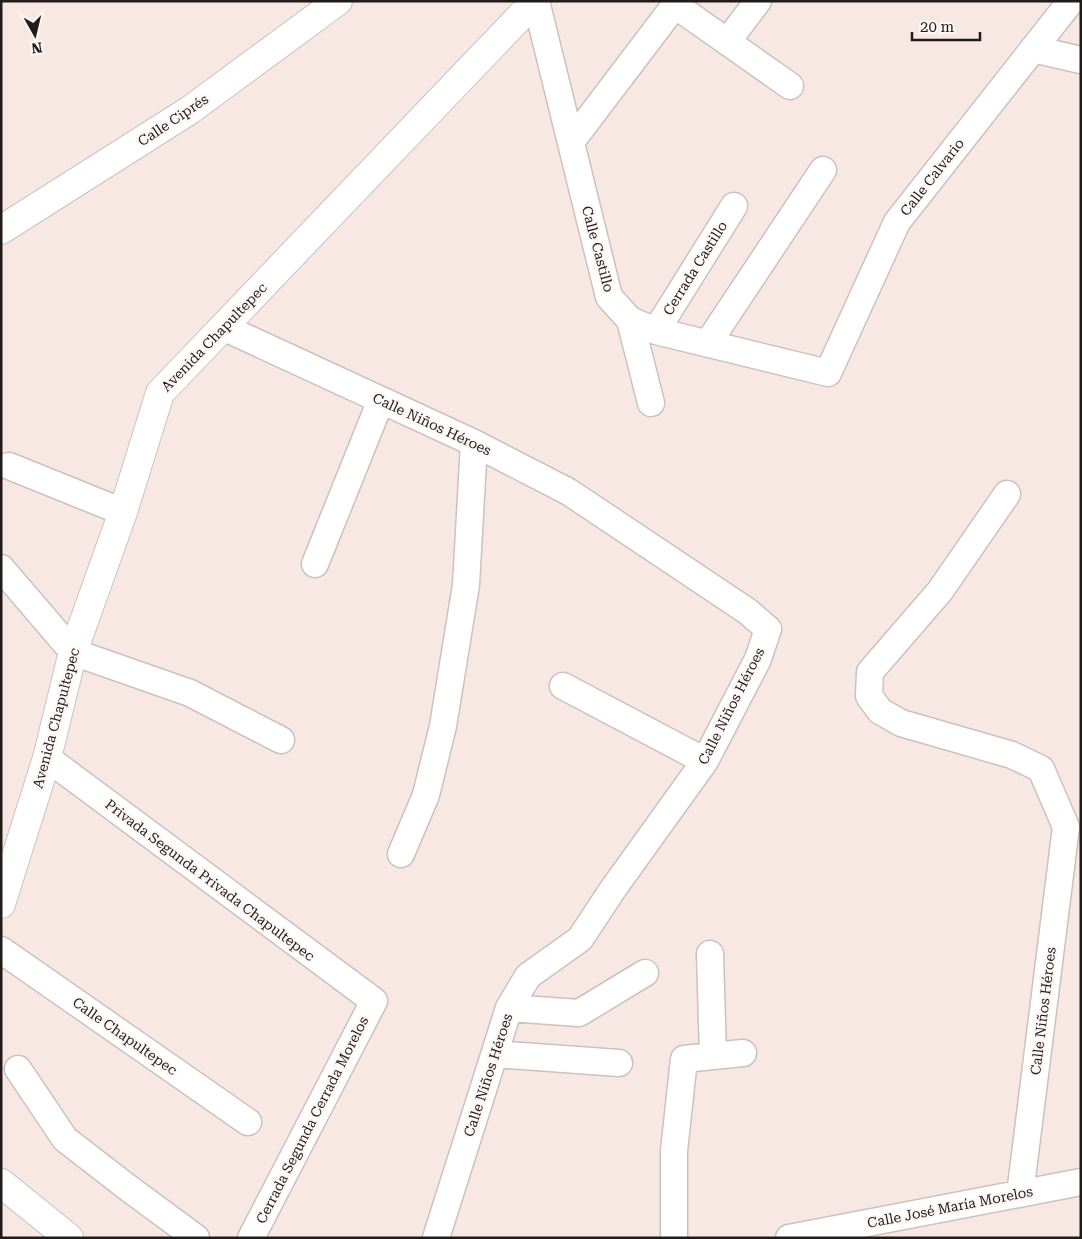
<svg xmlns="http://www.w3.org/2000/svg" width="1082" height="1239" font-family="'Roboto Serif',serif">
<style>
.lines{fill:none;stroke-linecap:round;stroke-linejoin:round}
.minor-casing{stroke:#cfc0bc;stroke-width:29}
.tertiary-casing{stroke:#cfc0bc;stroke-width:30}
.secondary-casing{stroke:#cfc0bc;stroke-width:30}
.minor{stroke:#fff;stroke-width:26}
.tertiary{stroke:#fff;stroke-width:28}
.secondary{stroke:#fff;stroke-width:28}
.labels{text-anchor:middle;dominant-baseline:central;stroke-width:5;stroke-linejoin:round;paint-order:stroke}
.street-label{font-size:14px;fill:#211b1a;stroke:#fdf7f5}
</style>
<rect width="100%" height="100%" fill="#f7e8e3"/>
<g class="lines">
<!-- minor casing -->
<g class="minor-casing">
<path id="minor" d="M536,1L609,297L630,320L656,331L828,373L897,222L1071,1
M727,42L758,1
M1033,49L1081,60
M571,142L675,5L790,86
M630,320L651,403
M223,327L474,443L569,492L747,611L768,629L758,659L705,761L613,889L580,939L528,976L509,1008L436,1238
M656,331L734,206
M708,343L823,170
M9,466L123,512
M1007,494L940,591L870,672L869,696L880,711L901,723L1012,755L1041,769L1066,827L1020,1194
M315,564L381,400
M1,568L73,652L190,693L281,740
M563,686L705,761
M47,758L374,1001L251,1238
M401,854L426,795L443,726L466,585L474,443
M1,950L248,1122
M710,954L713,1056
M509,1008L579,1013L645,973
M495,1054L619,1063
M18,1069L65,1139L127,1187L196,1238
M674,1238V1151L684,1059L743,1053
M789,1238L1081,1182"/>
</g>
<!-- tertiary casing -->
<g class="tertiary-casing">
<path id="tertiary" d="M1,904L47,758L73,652L123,512L160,393L535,1
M1,1183L69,1238"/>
</g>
<!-- secondary casing -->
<g class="secondary-casing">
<path id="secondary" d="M1,230L190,110L338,1"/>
</g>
<!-- minor -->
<use href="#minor" class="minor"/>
<!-- tertiary -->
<use href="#tertiary" class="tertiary"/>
<!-- secondary -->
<use href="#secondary" class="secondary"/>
</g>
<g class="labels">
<!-- street labels -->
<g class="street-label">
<text transform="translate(173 120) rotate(-34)">Calle Ciprés</text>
<text transform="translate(932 177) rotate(-52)">Calle Calvario</text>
<text transform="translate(598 249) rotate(75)">Calle Castillo</text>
<text transform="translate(695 268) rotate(-58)">Cerrada Castillo</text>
<text transform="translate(214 337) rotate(-46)">Avenida Chapultepec</text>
<text transform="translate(432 424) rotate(25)">Calle Niños Héroes</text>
<text transform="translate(731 706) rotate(-63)">Calle Niños Héroes</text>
<text transform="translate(56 718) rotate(-75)">Avenida Chapultepec</text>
<text transform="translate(210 880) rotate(37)">Privada Segunda Privada Chapultepec</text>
<text transform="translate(1043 1011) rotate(-83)">Calle Niños Héroes</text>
<text transform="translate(125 1036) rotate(35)">Calle Chapultepec</text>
<text transform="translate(488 1075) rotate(-72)">Calle Niños Héroes</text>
<text transform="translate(312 1120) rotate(-63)">Cerrada Segunda Cerrada Morelos</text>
<text transform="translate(950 1207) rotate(-11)">Calle José María Morelos</text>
</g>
</g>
<!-- border -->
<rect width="1082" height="1239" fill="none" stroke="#211b1a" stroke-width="5"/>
<!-- north arrow -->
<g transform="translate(35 35) rotate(172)" stroke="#fdf7f5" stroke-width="4" paint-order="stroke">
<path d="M0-4L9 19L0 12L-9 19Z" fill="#211b1a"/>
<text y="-8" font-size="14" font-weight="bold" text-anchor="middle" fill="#211b1a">N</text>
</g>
<!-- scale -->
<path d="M912 32v8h68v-8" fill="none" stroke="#211b1a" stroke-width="2.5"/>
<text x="920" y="32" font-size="15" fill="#211b1a" stroke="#fdf7f5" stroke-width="4" paint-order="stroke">20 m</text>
</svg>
